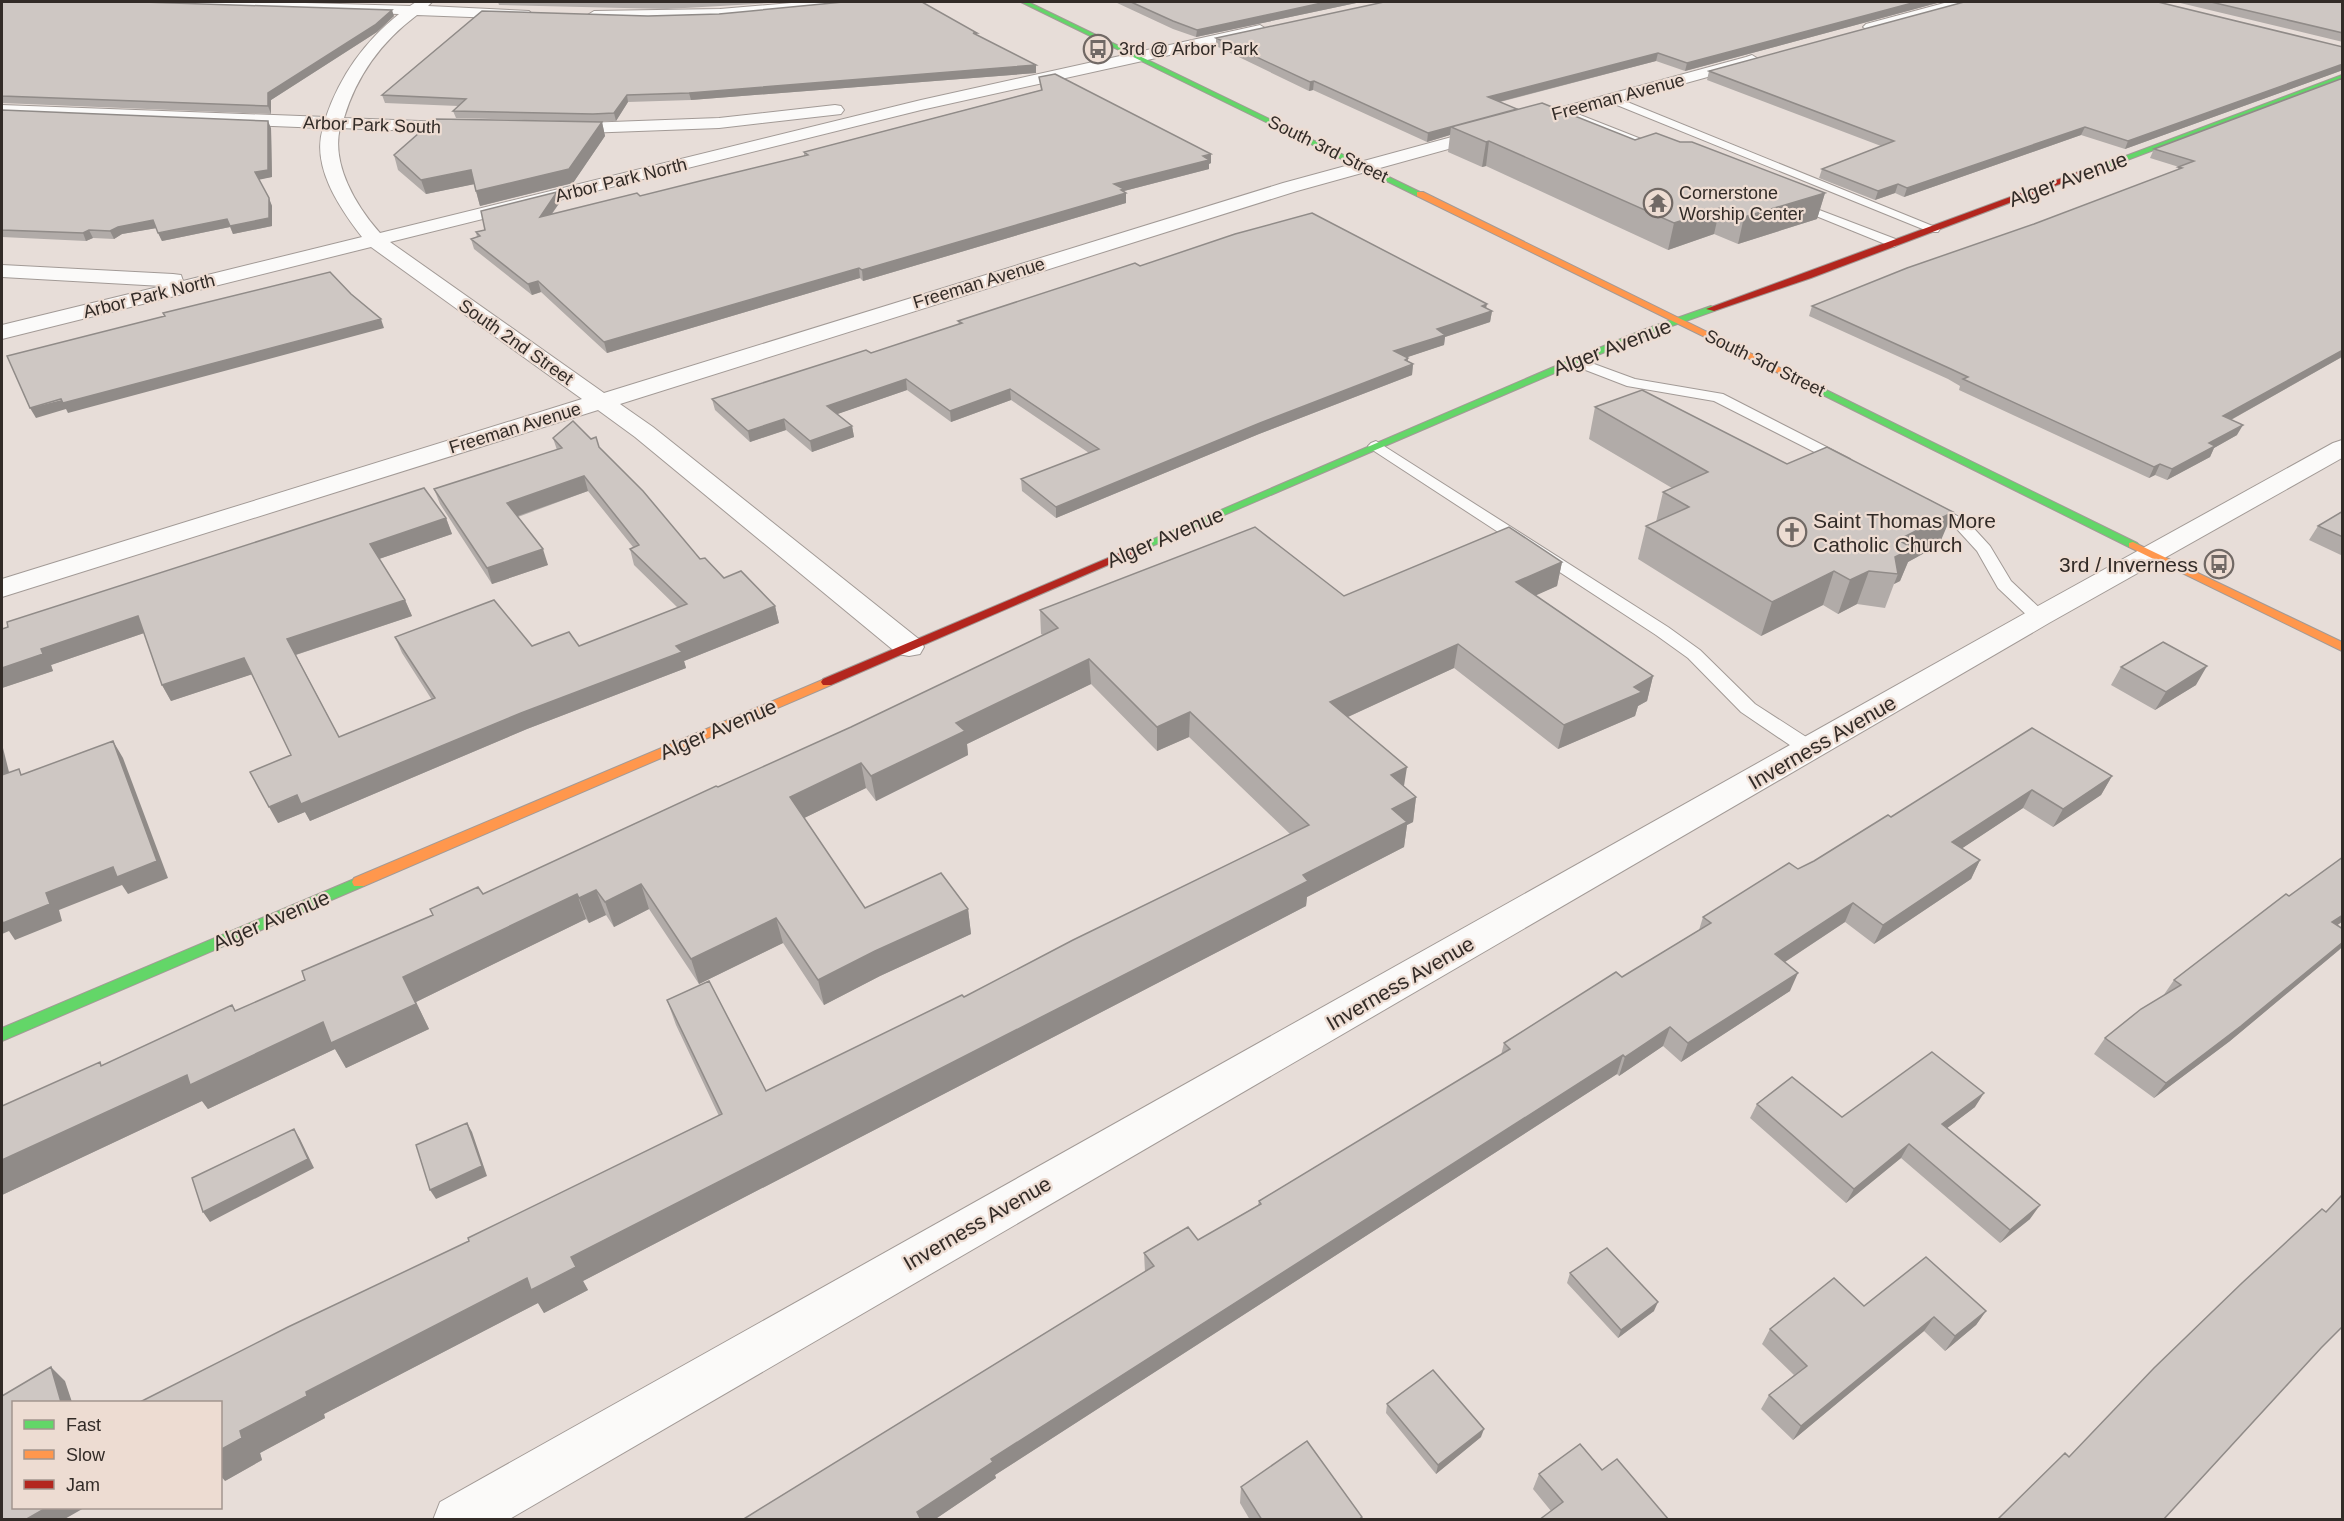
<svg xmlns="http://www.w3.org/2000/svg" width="2344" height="1521" font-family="Helvetica,sans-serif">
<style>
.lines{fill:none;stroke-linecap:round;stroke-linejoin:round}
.lane-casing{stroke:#a29a96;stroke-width:2}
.street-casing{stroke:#a29a96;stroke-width:2}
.fast-casing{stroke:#a29a96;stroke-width:2}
.slow-casing{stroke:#a29a96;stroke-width:2}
.jam-casing{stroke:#a29a96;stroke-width:2}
.lane{fill:#fbfaf9;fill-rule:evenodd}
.street{fill:#fbfaf9;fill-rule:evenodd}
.fast{fill:#63d668;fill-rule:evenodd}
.slow{fill:#ff974d;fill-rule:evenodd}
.jam{fill:#b3261e;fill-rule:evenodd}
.wall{fill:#b1aba8}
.shaded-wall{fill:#908b88}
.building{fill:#cec7c3;stroke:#908b88;stroke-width:1.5}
.labels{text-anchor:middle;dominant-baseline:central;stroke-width:4.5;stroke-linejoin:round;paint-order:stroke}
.far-poi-label{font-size:18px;fill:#322b27;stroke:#eddcd2;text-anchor:start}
.far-street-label{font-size:18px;fill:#322b27;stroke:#eddcd2}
.street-label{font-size:21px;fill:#322b27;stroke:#eddcd2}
.poi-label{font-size:21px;fill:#322b27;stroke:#eddcd2;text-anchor:start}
</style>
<rect width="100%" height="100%" fill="#e7ddd8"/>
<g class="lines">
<!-- lane casing -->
<g class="lane-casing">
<path id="lane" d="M1607,97H1615L1940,229L1938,232H1930L1607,101Z
M1565,109L1664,148L1665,150L1660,153L1656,152L1561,114V110Z
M1793,200L1898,240L1900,243L1894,247L1890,246L1789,205V201Z
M1575,357L1635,379L1723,394L1850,459L1853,462L1845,467L1840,465L1714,401L1627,386L1570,364L1568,361L1570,358Z
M1376,441L1668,627L1700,650L1755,704L1817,744L1820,749L1817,754L1810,755L1803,754L1741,712L1688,658L1656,635L1371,449L1368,446L1371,443Z
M1927,499L1968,522L1990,546L2011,581L2045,613L2048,617L2045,621H2033L1998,588L1977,551L1956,528L1921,507L1919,504L1921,501Z"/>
</g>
<!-- street casing -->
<g class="street-casing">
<path id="street" d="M138,2H270L410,6L416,2H432L428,6L529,11L532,14L529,17L524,19L417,15C381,42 357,75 344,118L470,123L476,124L479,128L476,132L470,133L340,128C331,164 356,206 380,233L921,100L1260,25L1268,30L1260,35L921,110L390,242L604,393L1283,183L1746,57L1752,55L1760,60L1758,63L1297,191L620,404L653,427L920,640L924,647L920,654L909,656L898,654L635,437L598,410L2,597V579L582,399L371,247L2,339V325L162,286L2,277V265L173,274L181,275L183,281L362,237C339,207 311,166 323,128L2,115V105L326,117C340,76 365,41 399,14L145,6Z
M803,2H851L844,6L720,19L594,21L586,16L594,11L720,9Z
M1948,2H1970L1968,5L1871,32L1863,27L1866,24Z
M835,105L841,106L844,110L841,114L719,128L558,134L552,133L549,129L552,125L558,124L719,118Z
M2342,440V458L2049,623L508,1520H433L440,1502L2029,611L2333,443Z"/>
</g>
<!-- fast casing -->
<g class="fast-casing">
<path id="fast" d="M1021,2H1028L1424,194L1417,196Z
M2342,75V79L2106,168L2099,166Z
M1711,306L1716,309L1714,311L1649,334L1578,363L1145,549H1137L1135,547L1572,359L1643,330Z
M1820,387L2137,543L2139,545L2137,547H2129L1817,392V388Z
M359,877L364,878L366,882L364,886L2,1041V1028Z"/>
</g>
<!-- slow casing -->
<g class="slow-casing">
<path id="slow" d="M1417,192H1423L1825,390L1817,392L1417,196Z
M2133,542L2342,642V651L2129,547V543Z
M827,678L831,679L833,682L831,685L364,886H354L352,882L354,878Z"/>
</g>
<!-- jam casing -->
<g class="jam-casing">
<path id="jam" d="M2100,164L2107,166L1811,278L1714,311L1706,309Z
M1141,544L1145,545V549L831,685H823L821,682L823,679Z"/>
</g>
<!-- lane -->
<use href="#lane" class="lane"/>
<!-- street -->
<use href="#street" class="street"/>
<!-- fast -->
<use href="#fast" class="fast"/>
<!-- slow -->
<use href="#slow" class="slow"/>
<!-- jam -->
<use href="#jam" class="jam"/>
</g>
<!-- wall -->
<path class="wall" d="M2,2L394,16L377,32L271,100V114L2,103Z
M360,2H413L410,3Z
M498,2H788L667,9L499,5Z
M1115,2H1361L1196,37L1173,29Z
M1941,2L1685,71L1656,61L1500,102L1517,109L1635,140L1680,142L1825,193L1817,219L1738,244L1714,234L1668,250L1486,166L1482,167L1448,152L1450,135L1427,142L1313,90L1309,91L1216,46V38Z
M2176,2H2343V42Z
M719,14L977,33V36L1036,65V73L691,100L628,102L616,121L595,122L456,118L453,111L458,106L385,103L382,95L648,16Z
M2343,47V70L2125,149L2081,135L1904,197L1895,193L1875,200L1819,178L1822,169L1881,146L1707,80L1709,71Z
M1039,77L1211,163L1209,164V169L1124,191L1126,193V203L863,281L860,278L607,353L541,292L532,295L474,249L471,239L477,237L476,232L485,230L557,192L560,202L552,214L640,196L804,156V152L1041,90Z
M2343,78V359L2340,358L2231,420L2237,435L2214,448L2210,457L2167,480L2155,475L2149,478L1959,390L1960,386L1948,379L1809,316L1812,306L2034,224L2177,170L2179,167L2150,158L2154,149Z
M2,110L271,128L272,177L259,179L272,206V226L233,234L230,227L162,241L156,228L122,234L114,239L93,238L86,241L2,237Z
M602,122L605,136L573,183L480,206L474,184L426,194L398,170L394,155Z
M1140,266L1486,308L1492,311L1490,322L1445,337L1444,345L1407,357L1408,362L1413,364L1412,375L1259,434L1056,518L1022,491L1021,479L1089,453L1011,400L951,422L907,390L837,414L852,426L854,437L812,452L786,430L750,442L715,410L712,399L871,353L959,324L958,321Z
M1595,407L1939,545L1908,562L1900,581L1894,584L1885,608L1857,604L1838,614L1823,605L1761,636L1638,559L1646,526L1656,522L1663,492L1672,488L1589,439Z
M553,438L599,447L700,559L724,578L775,606L779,623L684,661L686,668L527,729L310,821L305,812L278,823L291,755L252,674L171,701L162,685L144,633L51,665L53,671L2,688V629L446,518L452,534L379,559L405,600L412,616L296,655L339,737L432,700L402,653L395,637L532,646H579L678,608L634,565L630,549L633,547L588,491L518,517L548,565L492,584L440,504L434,489L557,450Z
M2343,511V556L2309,540L2318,526Z
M1562,562L1557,586L1535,595L1653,676L1647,701L1638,706L1635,716L1558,749L1454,668L1348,717L1404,786L1416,797L1413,822L1407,825L1404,847L1307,897L1306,906L583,1281L588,1290L544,1313L538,1303L324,1414L325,1418L260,1453L262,1460L225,1481L469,1241L719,1116L676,1025L667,1000L766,1091L964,997L1290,834L1189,737L1157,751L1091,684L967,744L968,755L876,801L866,788L804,818L865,908L968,909L971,934L880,976L824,1005L783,943L699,984L649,909L614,927L606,915L589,923L586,919L416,1002L429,1029L346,1068L335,1049L208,1109L202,1101L2,1195L103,1066L232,1005L236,1011L305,980L483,894L851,727L1043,635L1041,634L1040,610L1344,596Z
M2121,667L2196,685L2155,710L2111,685Z
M2032,728L2112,776L2101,795L2053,827L2023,808L1962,848L1980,860L1971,879L1874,944L1845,922L1785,962L1790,991L1681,1062L1663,1046L1619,1076L1617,1074L995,1475L996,1478L934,1520L1145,1272L1144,1253L1198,1240L1258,1205L1259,1201L1501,1055L1504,1043L1622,977L1699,930L1703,917L1814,861L1891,817Z
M2343,857V921L2337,925L2343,929V946L2339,950L2230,1041L2154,1098L2094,1054L2105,1038L2163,996L2174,980Z
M1757,1104L1842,1117L1975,1107L1947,1128L2030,1219L2000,1243L1901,1158L1846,1203L1750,1118Z
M1570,1273L1654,1311L1618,1338L1567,1283Z
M1986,1311L1976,1325L1945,1351L1924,1331L1793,1440L1761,1409L1769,1395L1794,1375L1762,1344L1770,1329Z
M1387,1404L1481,1437L1436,1474L1386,1413Z
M1602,1470L1669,1520L1551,1511L1533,1489L1539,1474Z
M1241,1487L1361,1520H1250L1240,1503Z"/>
<!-- shaded-wall -->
<path class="shaded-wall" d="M1326,2H1361L1196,37L1197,30Z
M1916,2H1941L1685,71L1687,63Z
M392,10L394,16L377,32L271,100V114L268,106V93Z
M1658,53L1656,61L1487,105L1488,97Z
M2343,64V70L2125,149L2128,141Z
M1036,65V73L691,100L689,93Z
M1314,81L1313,90L1309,91L1310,82Z
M627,95L628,102L616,121L614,113Z
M1517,109L1451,127L1450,135L1427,142L1428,133Z
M268,121L271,128L272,177L258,180L255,172Z
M602,122L605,136L573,183L480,206L476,191Z
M2085,127L2081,135L1904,197L1907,188Z
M1489,141L1486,166L1482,167L1486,142Z
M1211,154V163L1209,164V169L1124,191V194L1126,193V203L863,281L862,270L1114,184Z
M471,170L475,184L426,194L421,180Z
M1898,184L1895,193L1875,200L1878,191Z
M557,192L560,202L543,226L540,217Z
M1825,193L1817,219L1738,244L1744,217Z
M269,198L272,206V226L233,234L230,226Z
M1720,208L1714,234L1668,250L1674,223Z
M227,219L230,227L162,241L158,233Z
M153,220L157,228L122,234L114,239L110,231L118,227Z
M89,230L93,238L86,241L83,233Z
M859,268L860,278L607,353L604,342Z
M538,281L541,292L532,295L528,284Z
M1487,304L1485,313L1492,311L1490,322L1445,337L1444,345L1393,362L1394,351L1482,306Z
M381,319L384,328L68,413L66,409L36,418L30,408Z
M2343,350V354L2340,358L2218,427L2223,416Z
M1408,358L1407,367L1413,364L1412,375L1259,434L1056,518V507Z
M906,379L907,390L829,417L827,406Z
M1010,389L1011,400L951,422L950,411Z
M784,419L786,430L750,442L748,431Z
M2243,425L2237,435L2214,448L2210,457L2167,480L2172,469L2209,443Z
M852,426L854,437L812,452L810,441Z
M2160,464L2155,475L2149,478L2154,467Z
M584,476L588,491L512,518L507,503Z
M1953,512L1939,545L1908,562L1900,581L1894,584L1898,574L1889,571L1885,573L1898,540Z
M446,518L452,534L376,560L370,544Z
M543,549L548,565L492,584L487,568Z
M1562,562L1557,586L1512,606L1516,582Z
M1834,571L1823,605L1761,636L1772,602Z
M1869,571L1857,604L1838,614L1850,580Z
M405,600L412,616L295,655L287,639Z
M775,606L779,623L684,661L686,668L527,729L310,821L305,812L278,823L269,807Z
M138,616L147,632L51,665L53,671L2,688V668L41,649Z
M1458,644L1454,668L1328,726L1330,702Z
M244,658L253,674L171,701L162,685Z
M1089,659L1091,684L967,744L968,755L876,801L871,776L956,723Z
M2207,666L2196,685L2155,710L2166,692Z
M1653,676L1647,701L1638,706L1635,716L1558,749L1564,725Z
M1190,712L1189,737L1157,751V727Z
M113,741L123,758L168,878L128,894L122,885L59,910L62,921L15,940L9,931L2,934V915L46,893Z
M2,744L14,792L2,775Z
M861,763L866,788L796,822L790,797Z
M1407,767L1403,792L1391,775Z
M2112,776L2101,795L2053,827L2063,809Z
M2032,790L2023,808L1943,861L1952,842Z
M1416,797L1413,822L1407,825L1404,847L1307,897L1306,906L583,1281L588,1290L544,1313L538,1303L324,1414L325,1418L260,1453L262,1460L225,1481L220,1475V1450L240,1431L306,1392L527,1278L571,1257L1303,875L1392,809Z
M1980,860L1971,879L1874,944L1883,925Z
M641,884L649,909L614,927L605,902Z
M596,890L606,915L589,923L579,898Z
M577,894L586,919L416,1002L429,1029L346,1068L335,1049L208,1109L202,1101L2,1195V1160L403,977Z
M1853,903L1845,922L1768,973L1775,954Z
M968,909L971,934L880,976L824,1005L818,980L875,951Z
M2343,915V921L2320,938L2332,922Z
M776,918L783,943L699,984L691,959Z
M2343,942V946L2339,950L2230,1041L2154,1098L2166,1083Z
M1798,973L1790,991L1681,1062L1688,1043Z
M1670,1027L1663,1046L1619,1076L1625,1057Z
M1623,1055L1617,1074L995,1475L996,1478L934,1520H919L917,1512L991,1459Z
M1984,1093L1975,1107L1934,1138L1942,1124Z
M467,1123L472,1132L487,1176L436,1199L430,1190Z
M294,1129L300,1139L314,1168L210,1222L203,1212Z
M1909,1144L1901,1158L1846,1203L1854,1189Z
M2040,1205L2030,1219L2000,1243L2010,1230Z
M1658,1302L1654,1311L1618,1338L1621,1330Z
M1986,1311L1976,1325L1945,1351L1955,1336Z
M1934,1317L1924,1331L1793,1440L1801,1426Z
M51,1367L65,1381L72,1402H61Z
M1484,1429L1481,1437L1436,1474L1438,1465Z
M46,1508H84L63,1520H25Z"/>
<!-- building -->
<path class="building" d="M2,2H142L392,10L375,25L268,93V106L2,96Z
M843,2H922L977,33H973L1036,65L689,93L627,95L614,113L593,114L453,111L466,99L382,95L482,11L648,16L719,14Z
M1131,2H1326L1197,30L1173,21Z
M1384,2H1916L1687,63L1658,53L1488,97L1517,109L1428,133L1314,81L1310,82L1216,38Z
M1964,2H2158L2343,47V64L2128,141L2085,127L1907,188L1898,184L1878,191L1822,169L1894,141L1709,71Z
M2211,2H2343V33Z
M1055,74L1211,154L1203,156L1209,160L1114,184L1124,189L1121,190L1126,193L862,270L859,268L604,342L538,281L528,284L471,239L480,236L476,232L485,230L481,211L557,192L540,217L637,193L640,196L700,181L808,155L804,152L1042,90L1039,77Z
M2343,78V350L2223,416L2243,425L2209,443L2215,446L2172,469L2160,464L2154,467L1963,379L1968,377L1951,369L1812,306L1907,268L2034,224L2182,168L2178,167L2194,161L2154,149Z
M1542,103L1635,140L1656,133L1680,142H1692L1825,193L1744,217L1720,208L1674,223L1489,141L1486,142L1451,127Z
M2,110L268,121V170L255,172L269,198V218L230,226L227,219L158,233L153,220L118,227L110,231L89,230L83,233L2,230Z
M435,119L602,122L569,169L476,191L471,170L421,180L394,155Z
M1312,213L1487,304L1482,306L1492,311L1437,329L1445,335L1394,351L1408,358L1405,360L1413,364L1260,423L1056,507L1021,479L1099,449L1010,389L950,411L906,379L827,406L852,426L810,441L784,419L748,431L712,399L866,350L871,353L962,323L958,321L1135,263L1140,266L1235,234Z
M330,272L351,294L381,319L63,403L61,399L30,408L7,356L165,316L163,313Z
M1642,390L1787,464L1827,447L1953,512L1898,540L1913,548L1895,557L1898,574L1869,571L1850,580L1834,571L1772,602L1646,526L1689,507L1663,492L1708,472L1595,407Z
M573,421L591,439L596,437L599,447L643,491L700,559L705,558L724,578L741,571L775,606L676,646L682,652L521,713L301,804L297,795L269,807L250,772L291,755L244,658L162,685L138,616L41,649L43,654L2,668V629L8,627L7,622L424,488L446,518L370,544L405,600L287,639L339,737L435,698L395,637L494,600L532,646L569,632L579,646L687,604L630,549L639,545L584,476L507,503L543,549L487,568L434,489L562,448L553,438Z
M2343,511V537L2318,526Z
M1255,527L1344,596L1509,527L1562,562L1516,582L1653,676L1634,687L1642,692L1564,725L1458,644L1330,702L1407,767L1391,775L1416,797L1392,809L1407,822L1303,875L1308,881L571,1257L576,1267L531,1290L527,1278L306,1392L307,1396L240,1431L242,1438L220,1450V1402H140L288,1327L469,1241L468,1238L722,1114L667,1000L709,981L766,1091L962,995L964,997L1073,940L1309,825L1190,712L1157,727L1089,659L956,723L965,731L871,776L861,763L790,797L865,908L941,873L968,909L875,951L818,980L776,918L691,959L641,884L605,902L596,890L579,898L577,894L403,977L416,1004L331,1043L323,1022L190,1085L187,1075L2,1160V1106L100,1062L101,1066L232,1005L235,1011L305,980L302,971L433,915L430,909L478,887L483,894L716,786L718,787L851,727L1058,628L1040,610Z
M2163,642L2207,666L2166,692L2121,667Z
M2032,728L2112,776L2063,809L2032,790L1952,842L1980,860L1883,925L1853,903L1775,954L1798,973L1688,1043L1670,1027L1625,1057L1623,1055L991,1459L993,1462L917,1512L921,1520H742L1154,1266L1144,1253L1188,1227L1198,1240L1261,1204L1259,1201L1510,1049L1504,1043L1616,972L1622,977L1711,923L1703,917L1789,863L1798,869L1814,861L1888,815L1891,817Z
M113,741L157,861L117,877L113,867L46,893L50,904L3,923L2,920V773V775L19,769L21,775Z
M2343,857V915L2332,922L2343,929V942L2241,1026L2166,1083L2105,1038L2141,1009L2181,985L2174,980L2286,894L2289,896Z
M1932,1052L1984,1093L1942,1124L2040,1205L2010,1230L1909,1144L1854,1189L1757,1104L1792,1077L1842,1117Z
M467,1123L482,1166L430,1190L416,1145Z
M294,1129L308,1159L203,1212L192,1178Z
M2343,1194V1326L2321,1348L2163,1520H1997L2065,1453L2069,1457L2154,1368L2242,1283L2322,1209L2326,1212Z
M1607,1248L1658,1302L1621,1330L1570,1273Z
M1926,1257L1986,1311L1955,1336L1934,1317L1801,1426L1769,1395L1807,1366L1770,1329L1834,1278L1864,1306Z
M51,1367L61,1402H14V1508H46L25,1520H2V1396Z
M1433,1370L1484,1429L1438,1465L1387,1404Z
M1307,1441L1362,1517L1358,1520H1262L1241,1487Z
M1580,1444L1602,1470L1617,1459L1669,1520H1539L1563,1502L1539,1474Z"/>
<!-- icons -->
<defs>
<g id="bus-ring" transform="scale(1.5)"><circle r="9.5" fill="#eddcd2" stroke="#716965" stroke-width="1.5"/><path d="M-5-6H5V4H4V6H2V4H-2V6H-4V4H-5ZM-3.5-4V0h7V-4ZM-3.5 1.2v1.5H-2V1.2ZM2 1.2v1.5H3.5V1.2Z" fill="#716965"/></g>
<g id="temple-ring" transform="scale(1.5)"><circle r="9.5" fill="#eddcd2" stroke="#716965" stroke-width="1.5"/><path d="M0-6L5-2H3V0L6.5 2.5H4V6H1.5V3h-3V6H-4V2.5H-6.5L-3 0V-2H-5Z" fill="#716965"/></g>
<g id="church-ring" transform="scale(1.5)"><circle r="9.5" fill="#eddcd2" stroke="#716965" stroke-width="1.5"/><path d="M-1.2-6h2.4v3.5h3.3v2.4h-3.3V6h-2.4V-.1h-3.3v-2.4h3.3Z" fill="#716965"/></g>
</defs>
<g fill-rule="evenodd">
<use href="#bus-ring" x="1098" y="49"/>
<use href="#temple-ring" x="1658" y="203"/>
<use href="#church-ring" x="1792" y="532"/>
<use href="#bus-ring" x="2219" y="564"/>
</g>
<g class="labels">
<!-- far-poi labels -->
<g class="far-poi-label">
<text x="1119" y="49">3rd @ Arbor Park</text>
<text x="1679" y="193">Cornerstone<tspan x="1679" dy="21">Worship Center</tspan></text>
</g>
<!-- far-street labels -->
<g class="far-street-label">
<text transform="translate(1618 97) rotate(-15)">Freeman Avenue</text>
<text transform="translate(372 125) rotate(2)">Arbor Park South</text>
<text transform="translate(1328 149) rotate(26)">South 3rd Street</text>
<text transform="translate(621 180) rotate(-14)">Arbor Park North</text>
<text transform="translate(979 283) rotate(-17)">Freeman Avenue</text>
<text transform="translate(149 296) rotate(-14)">Arbor Park North</text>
<text transform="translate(516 342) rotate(35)">South 2nd Street</text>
<text transform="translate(1765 363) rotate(26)">South 3rd Street</text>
<text transform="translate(515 428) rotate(-17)">Freeman Avenue</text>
</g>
<!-- street labels -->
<g class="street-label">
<text transform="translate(2068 179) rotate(-20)">Alger Avenue</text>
<text transform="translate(1612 347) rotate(-21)">Alger Avenue</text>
<text transform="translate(1165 537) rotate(-23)">Alger Avenue</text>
<text transform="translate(718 729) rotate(-23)">Alger Avenue</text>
<text transform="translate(1822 742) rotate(-30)">Inverness Avenue</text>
<text transform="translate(271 920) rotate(-23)">Alger Avenue</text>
<text transform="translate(1400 983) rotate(-30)">Inverness Avenue</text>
<text transform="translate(977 1223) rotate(-30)">Inverness Avenue</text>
</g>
<!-- poi labels -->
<g class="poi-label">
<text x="1813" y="520">Saint Thomas More<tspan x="1813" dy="24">Catholic Church</tspan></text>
<text x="2198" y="564" text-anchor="end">3rd / Inverness</text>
</g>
</g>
<!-- border -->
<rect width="2344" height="1521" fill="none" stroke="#322b27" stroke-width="6"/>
<!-- legend -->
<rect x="12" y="1401" width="210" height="108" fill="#eddcd2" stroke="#a2958e" stroke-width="1.5"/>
<rect x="24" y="1420" width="30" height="9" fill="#63d668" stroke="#a2958e" stroke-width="1.5"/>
<text x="66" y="1431" font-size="18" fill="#322b27">Fast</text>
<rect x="24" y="1450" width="30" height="9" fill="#ff974d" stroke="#a2958e" stroke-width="1.5"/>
<text x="66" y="1461" font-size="18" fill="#322b27">Slow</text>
<rect x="24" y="1480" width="30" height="9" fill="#b3261e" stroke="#a2958e" stroke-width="1.5"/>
<text x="66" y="1491" font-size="18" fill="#322b27">Jam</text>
</svg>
